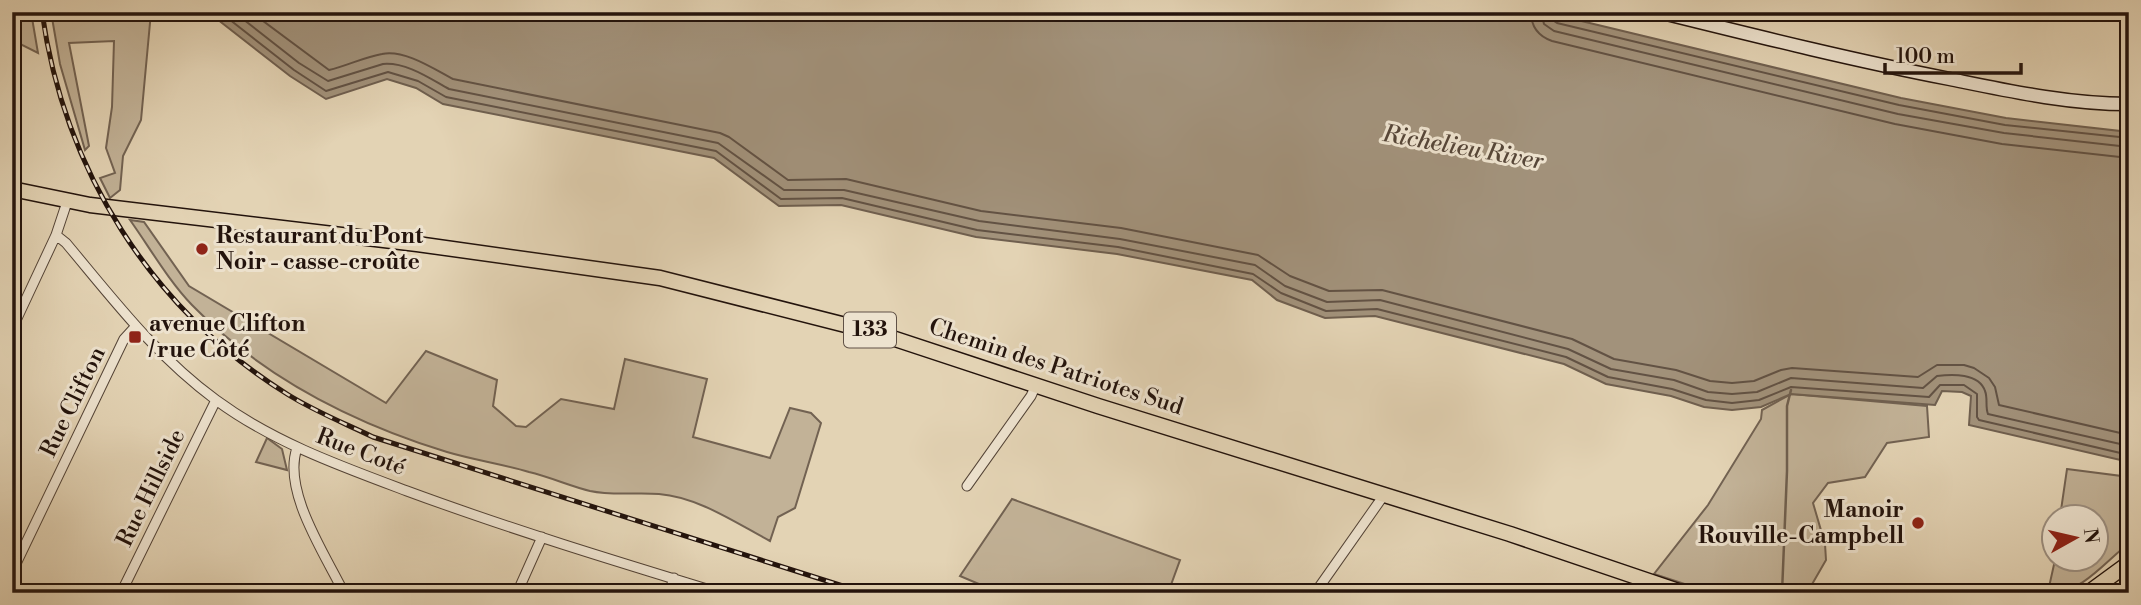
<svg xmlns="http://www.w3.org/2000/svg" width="2141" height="605" font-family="'Libre Bodoni',serif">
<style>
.green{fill:#c2b297;stroke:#726252;stroke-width:2}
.water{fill:#a2927b;stroke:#6f5f4f;stroke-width:2}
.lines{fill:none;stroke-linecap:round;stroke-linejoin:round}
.shore{stroke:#625244;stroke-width:2}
.stream{stroke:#6f5f4f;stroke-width:2.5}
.street-casing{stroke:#534336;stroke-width:11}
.secondary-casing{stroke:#23130c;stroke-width:15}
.primary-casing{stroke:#23130c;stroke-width:17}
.street{stroke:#ede2ce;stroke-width:9}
.secondary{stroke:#ede2ce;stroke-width:12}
.primary{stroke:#e3d3b4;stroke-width:14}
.rail-casing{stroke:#23130c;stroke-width:5}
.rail{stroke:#ede2ce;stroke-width:2.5;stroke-dasharray:8;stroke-linecap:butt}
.poi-dot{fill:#8f2418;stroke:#ede2ce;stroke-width:2.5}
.labels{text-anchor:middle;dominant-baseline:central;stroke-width:6;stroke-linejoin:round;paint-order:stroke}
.shield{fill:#ede2ce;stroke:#605146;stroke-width:2}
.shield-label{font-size:21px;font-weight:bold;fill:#23130c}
.poi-label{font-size:23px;font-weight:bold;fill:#23130c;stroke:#ede2ce;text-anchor:start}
.street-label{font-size:23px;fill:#23130c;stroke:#ede2ce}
.water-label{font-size:24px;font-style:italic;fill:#564638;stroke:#ede2ce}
</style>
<rect width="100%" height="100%" fill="#e3d3b4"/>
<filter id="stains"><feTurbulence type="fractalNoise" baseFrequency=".00286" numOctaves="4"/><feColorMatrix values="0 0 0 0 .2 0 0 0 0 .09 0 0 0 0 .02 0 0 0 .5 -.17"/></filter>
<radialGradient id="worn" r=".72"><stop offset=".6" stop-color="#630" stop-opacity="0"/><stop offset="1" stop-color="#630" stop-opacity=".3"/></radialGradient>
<!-- green -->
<path class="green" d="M12,12H31L38,53L12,40Z
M51,12H151L141,120L123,156L120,190L110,198L100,178L115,173L106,148L112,107L114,41L69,43L89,146L85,150L60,64Z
M130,220L144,222L189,286L386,403L426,351L497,380L493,406L516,426L526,427L561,399L614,409L625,359L707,379L693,437L770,458L790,408L811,413L821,423L795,508L778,517L770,541C736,523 698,497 659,494C636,492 613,496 590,491C570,486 550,477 529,472C502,464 474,460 447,452C353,423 261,376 192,305C168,280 150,248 130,220Z
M1791,394L1927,406L1929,437L1887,443L1865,477L1828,483L1813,503L1825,544L1826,560L1807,593H1712L1654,574L1708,505L1761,419L1762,410Z
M267,438L282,449L287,470L256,462Z
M2067,469L2129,477V546L2122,549C2102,566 2079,593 2052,593L2049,587L2055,560H2096V518L2060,517Z
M1012,499L1180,560L1168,593H1000L960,576Z"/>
<!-- water -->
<path class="water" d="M208,12H1544L1901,98L2006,118L2129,132V462L1969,425L1971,396L1962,392L1942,391L1935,405L1791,394L1761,407L1732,410L1704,407L1671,396L1606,384L1564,364L1375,316L1325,318L1277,300L1252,280L1117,254L976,237L841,205L779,206L714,158L443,104L416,88L387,79L326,99L290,76Z"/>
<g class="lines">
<!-- shore -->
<path class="shore" d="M220,12L294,70L326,91L388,72L418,81L446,97L716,151L781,199L842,198L977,230L1118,247L1253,274L1281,293L1326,311L1377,309L1566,357L1608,377L1672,389L1706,400L1732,403L1759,400L1791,387L1929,397L1940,385H1964L1977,394V417L1979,420L2129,455
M234,12L299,63L328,81L383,64C406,62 429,78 449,89L718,143L784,190H844L979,221L1120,239L1255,265L1285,286L1327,302L1380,300L1568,349L1611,369L1674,380L1708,392L1732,394L1757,392L1791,378L1923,388L1937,376C1952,374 1979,373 1985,391C1988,398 1985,407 1988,414L2129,446
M251,12L329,70C347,66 364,57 382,54C404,49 434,69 453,79L720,133L729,137L788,180L846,179L981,211L1121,228L1258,255L1290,276L1329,291L1382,290L1572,339L1614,359L1676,370L1710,381L1732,383L1754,381L1781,370L1792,368L1918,377L1937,365H1964L1974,368L1989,378L1995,387L1999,405L2129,435
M1531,12C1531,27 1538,36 1552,41L1895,124L2002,144L2129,158
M1541,12L1544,24L1554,31L1898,114L2004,133L2129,147
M1550,12L1551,19L1557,23L1899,105L2005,125L2129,138"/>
<!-- stream -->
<path class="stream" d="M1782,593L1787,471V406L1791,390"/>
<!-- street casing -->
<g class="street-casing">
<path id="street" d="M56,235L66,243C113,299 156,356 216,400C273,442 340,466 407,491C510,529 615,561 720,593
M12,329L56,235L67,202
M297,448C282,491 325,554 344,593
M967,486L1031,396L1036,385
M12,572L124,339L135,327
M121,593L216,400
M517,593L542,537
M669,593L674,578
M1315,593L1384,495
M1638,593L1645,579"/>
</g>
<!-- secondary casing -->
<g class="secondary-casing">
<path id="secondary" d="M1659,12C1756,36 1852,60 1950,79C2009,91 2068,104 2129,104"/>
</g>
<!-- primary casing -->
<g class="primary-casing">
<path id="primary" d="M12,189L90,205L417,244L660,278L877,333L1098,406L1510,534L1684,593
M2088,593L2129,563"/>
</g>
<!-- street -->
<use href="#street" class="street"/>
<!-- secondary -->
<use href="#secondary" class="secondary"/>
<!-- primary -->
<use href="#primary" class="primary"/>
<!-- rail casing -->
<g class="rail-casing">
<path id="rail" d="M42,12C64,170 151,309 287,394C314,411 344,423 373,437L865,593"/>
</g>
<!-- rail -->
<use href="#rail" class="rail"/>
</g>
<!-- markers -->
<g class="poi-dot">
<circle cx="202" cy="249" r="7"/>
<rect x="128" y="330" width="14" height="14" rx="3.5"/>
<circle cx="1918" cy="523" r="7"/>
</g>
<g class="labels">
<!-- shield labels -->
<rect class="shield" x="844" y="312.5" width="52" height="35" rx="5"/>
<g class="shield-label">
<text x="870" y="330">133</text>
</g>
<!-- poi labels -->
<g class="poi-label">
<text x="216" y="236">Restaurant du Pont<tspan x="216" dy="26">Noir - casse-croûte</tspan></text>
<text x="149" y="324">avenue Clifton<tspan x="149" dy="26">/ rue Côté</tspan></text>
<text x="1904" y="510" text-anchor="end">Manoir<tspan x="1904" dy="26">Rouville-Campbell</tspan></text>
</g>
<!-- street labels -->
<g class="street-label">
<text transform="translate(1056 367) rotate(18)">Chemin des Patriotes Sud</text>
<text transform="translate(73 402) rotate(-64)">Rue Clifton</text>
<text transform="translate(361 452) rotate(21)">Rue Coté</text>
<text transform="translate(151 488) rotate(-64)">Rue Hillside</text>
</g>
<!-- water labels -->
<g class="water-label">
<text transform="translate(1463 148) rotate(10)">Richelieu River</text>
</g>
</g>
<!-- margin -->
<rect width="2141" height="605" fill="none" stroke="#e3d3b4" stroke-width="42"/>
<rect x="14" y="14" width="2113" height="577" fill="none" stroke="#23130c" stroke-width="3.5"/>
<rect x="21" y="21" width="2099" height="563" fill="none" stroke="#23130c" stroke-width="2"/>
<!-- north arrow -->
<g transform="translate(2075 538) rotate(82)"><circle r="33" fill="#ede2ce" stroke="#9c8f80" stroke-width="2"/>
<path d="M0-5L12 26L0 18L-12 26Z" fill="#8f2418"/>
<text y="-10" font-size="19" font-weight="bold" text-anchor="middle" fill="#23130c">N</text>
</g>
<!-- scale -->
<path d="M1885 63v10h136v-10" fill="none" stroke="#23130c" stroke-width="3.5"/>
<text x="1896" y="63" font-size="21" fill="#23130c" stroke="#ede2ce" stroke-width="5" paint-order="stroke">100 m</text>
<rect width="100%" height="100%" filter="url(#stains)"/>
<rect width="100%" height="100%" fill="url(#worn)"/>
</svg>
